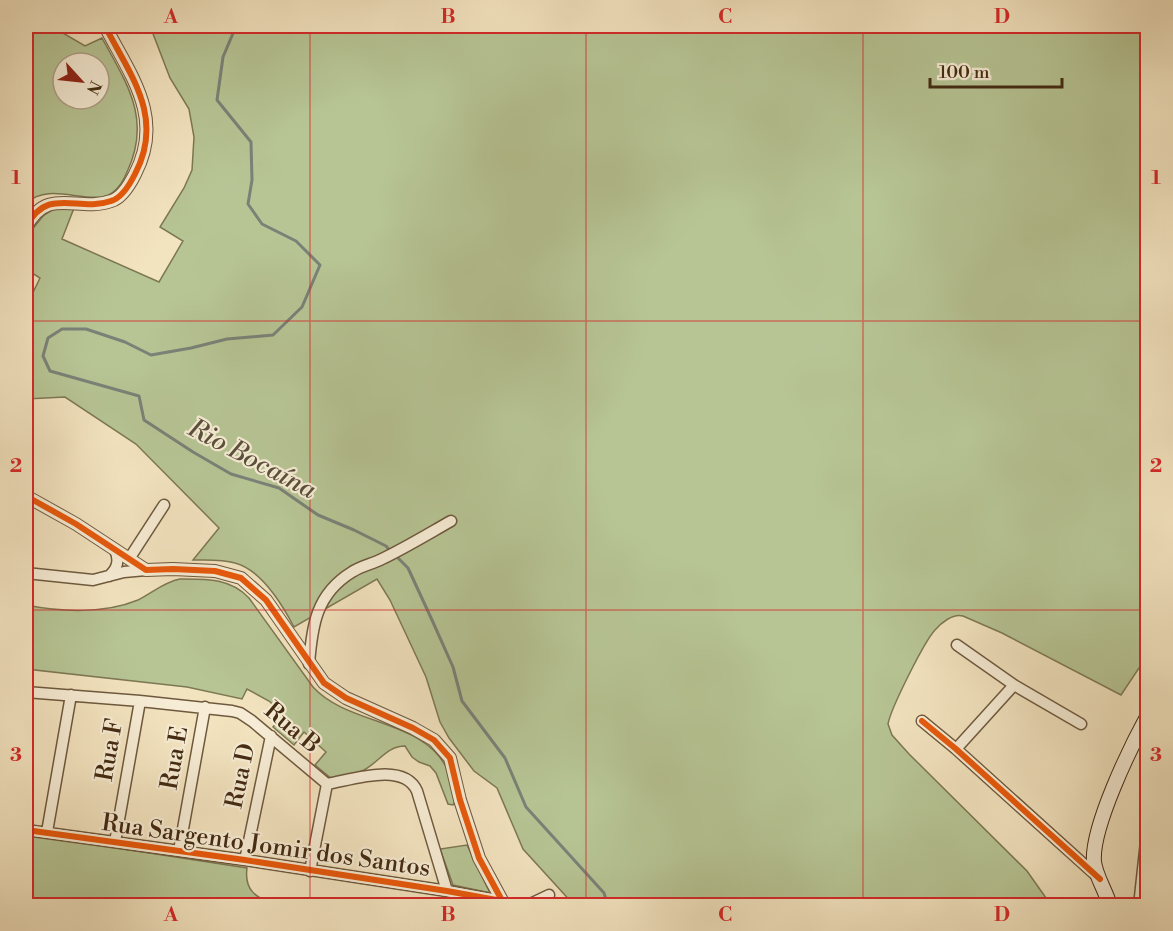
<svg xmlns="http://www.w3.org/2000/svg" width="1173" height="931" font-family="'Libre Bodoni',serif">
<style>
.green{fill:#b7c595;stroke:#7d7854;stroke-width:1.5;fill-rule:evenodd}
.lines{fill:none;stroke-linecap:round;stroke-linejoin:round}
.stream{stroke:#7a8278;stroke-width:3}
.minor-casing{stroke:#6f593e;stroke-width:13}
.tertiary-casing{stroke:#6f593e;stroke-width:14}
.secondary-casing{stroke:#432b12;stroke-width:16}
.minor{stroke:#f7edd6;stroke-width:10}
.tertiary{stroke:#f7edd6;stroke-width:12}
.secondary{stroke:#f7edd6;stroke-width:14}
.cycleway-casing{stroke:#f7edd6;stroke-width:10}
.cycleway{stroke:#e8590c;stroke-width:6}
.grid{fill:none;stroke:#d62828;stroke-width:1.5;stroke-opacity:0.55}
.labels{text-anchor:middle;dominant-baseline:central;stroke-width:4.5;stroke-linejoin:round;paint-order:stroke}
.street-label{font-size:24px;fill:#432b12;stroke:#f7edd6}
.water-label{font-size:26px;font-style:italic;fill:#5a4f3c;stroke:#f7edd6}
.neatline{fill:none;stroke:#d62828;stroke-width:2}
.grid-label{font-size:20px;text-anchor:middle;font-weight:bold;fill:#d62828}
</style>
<rect width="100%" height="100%" fill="#f3e4c0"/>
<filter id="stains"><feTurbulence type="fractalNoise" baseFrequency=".00333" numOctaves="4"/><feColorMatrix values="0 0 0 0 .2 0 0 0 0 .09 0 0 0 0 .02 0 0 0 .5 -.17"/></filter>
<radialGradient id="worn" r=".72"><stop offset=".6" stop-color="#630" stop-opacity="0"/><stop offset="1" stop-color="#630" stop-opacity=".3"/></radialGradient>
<!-- green -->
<path class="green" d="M26,26H51L85,46L102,38C127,84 152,119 127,172C122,184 114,195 102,197C76,200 48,184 26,203ZM63,63H99V99H63Z
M150,26H1147V656L1121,695L1002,633L963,616C953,613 941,623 935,630C924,642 891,708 888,724L892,735L909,754L1027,871L1051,905H574L523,849L497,788L474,771L449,738L440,722L426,677L390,600L377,579L294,627C282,604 262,570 235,563C222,559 206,560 193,560L219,528L136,444L65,397L26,399V307L40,278L26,269V241L34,227L44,215L54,209L74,208L62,239L159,282L183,241L160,227L184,188L192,170L194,137L189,109L170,78Z
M180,579C206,579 230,578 249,598L313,687C348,726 426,719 448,771C452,780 453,792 455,802L453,805L448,804L436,773L430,766L419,762L412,757L405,746C387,746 379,762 364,770C354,775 343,776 332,779L315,765L326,752L304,732L294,745L273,727L283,714L269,701L247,689L242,699L187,687L26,669V605C61,612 104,614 138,600C152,593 164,582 180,579Z
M26,834L247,868C244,890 256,898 275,905L26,906Z
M467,845L490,893L453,885L440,849Z"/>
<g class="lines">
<!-- stream -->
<path class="stream" d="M234,26V31L223,57L217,100L251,142L252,180L248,204L262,224L296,241L320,265L302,307L273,335L227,339L191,348L151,355L125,342L86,329H62L48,338L43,356L50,371L139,396L144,420L193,452L231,474L279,488L318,515L354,530L386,546L391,552
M396,556L408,568L432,620L453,667L462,701L505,758L526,807L604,893L608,906"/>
<!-- minor casing -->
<g class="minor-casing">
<path id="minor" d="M129,559L164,505
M26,573L93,580L124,572L146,570
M109,576C117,569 120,561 115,550
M957,645L1014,685L1081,724
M309,664C312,626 316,594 352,572C361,566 372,564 382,559C405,548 428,534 451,521
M26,692L140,701L232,711L240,713L252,721L327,784C351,780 404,761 417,791L447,891
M922,721L956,749L1099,878
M956,749L1014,685
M26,830L245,860L447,891L502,901
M47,832L71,695
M115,842L140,701
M179,851L205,707
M245,860L271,736
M310,871L327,784
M526,906L549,895
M1139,906L1148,823"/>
</g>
<!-- tertiary casing -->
<g class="tertiary-casing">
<path id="tertiary" d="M26,227C48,185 78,213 111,201C122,198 130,184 135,174C165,117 130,75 105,26
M26,496L76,524L146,570L173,569L215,571L241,578L266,600L324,683L346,698L413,728L434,740L450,758L460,800L479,858L505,906"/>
</g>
<!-- secondary casing -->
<g class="secondary-casing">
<path id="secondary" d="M1110,906C1106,891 1096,877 1094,862C1091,828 1131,746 1148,715"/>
</g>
<!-- minor -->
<use href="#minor" class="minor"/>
<!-- tertiary -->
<use href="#tertiary" class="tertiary"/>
<!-- secondary -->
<use href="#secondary" class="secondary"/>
<!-- cycleway casing -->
<g class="cycleway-casing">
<path id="cycleway" d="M26,227C48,185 78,213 111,201C122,198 130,184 135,174C165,117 130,75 105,26
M26,496L76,524L146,570L173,569L215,571L241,578L266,600L324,683L346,698L413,728L434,740L450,758L460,800L479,858L505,906
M922,721L956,749L1100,879
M26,830L245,860L447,891L502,901"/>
</g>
<!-- cycleway -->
<use href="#cycleway" class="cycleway"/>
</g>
<!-- grid -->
<path class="grid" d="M310,26V906M586,26V906M863,26V906M26,321H1148M26,610H1148"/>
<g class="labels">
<!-- street labels -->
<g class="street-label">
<text transform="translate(292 728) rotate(40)">Rua B</text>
<text transform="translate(110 750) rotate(-80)">Rua F</text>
<text transform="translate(175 758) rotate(-80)">Rua E</text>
<text transform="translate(241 776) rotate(-78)">Rua D</text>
<text transform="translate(266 846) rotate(8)">Rua Sargento Jomir dos Santos</text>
</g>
<!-- water labels -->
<g class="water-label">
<text transform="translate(252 459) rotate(28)">Rio Bocaína</text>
</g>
</g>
<!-- margin -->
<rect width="1173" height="931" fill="none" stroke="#f3e4c0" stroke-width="66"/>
<!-- north arrow -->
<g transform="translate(81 81) rotate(117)"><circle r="28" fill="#f7edd6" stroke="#af9f88" stroke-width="1.5"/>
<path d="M0-4.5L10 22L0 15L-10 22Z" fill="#8f2418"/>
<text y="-9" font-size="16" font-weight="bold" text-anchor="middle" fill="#432b12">N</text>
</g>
<!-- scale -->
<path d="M930 78v9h132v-9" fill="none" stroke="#432b12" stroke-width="3"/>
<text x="939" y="78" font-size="18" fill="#432b12" stroke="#f7edd6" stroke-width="4.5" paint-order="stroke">100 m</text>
<rect x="33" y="33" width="1107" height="865" class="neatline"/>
<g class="grid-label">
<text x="171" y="23">A</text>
<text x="448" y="23">B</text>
<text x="725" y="23">C</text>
<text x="1002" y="23">D</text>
<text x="16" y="184">1</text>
<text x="1156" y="184">1</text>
<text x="16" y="472">2</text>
<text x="1156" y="472">2</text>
<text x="16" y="761">3</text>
<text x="1156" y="761">3</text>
<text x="171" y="921">A</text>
<text x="448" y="921">B</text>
<text x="725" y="921">C</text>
<text x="1002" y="921">D</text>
</g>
<rect width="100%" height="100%" filter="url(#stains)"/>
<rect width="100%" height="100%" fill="url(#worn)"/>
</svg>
